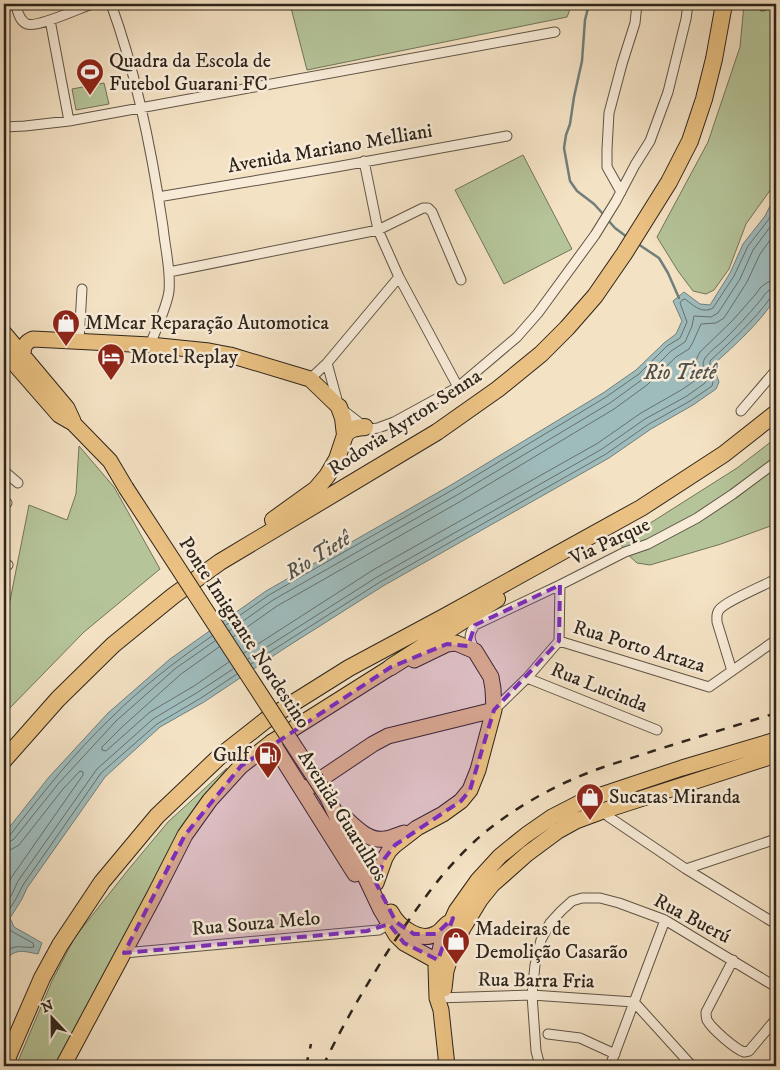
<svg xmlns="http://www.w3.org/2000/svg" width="780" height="1070" font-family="'IM FELL DW Pica',serif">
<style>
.green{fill:#b5c499;stroke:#71745a}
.water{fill:#9fbcbd;stroke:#717f7c}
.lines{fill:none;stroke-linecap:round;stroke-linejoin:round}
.shore{stroke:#66706c;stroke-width:1}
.stream{stroke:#717f7c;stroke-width:2.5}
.minor-casing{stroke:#5f5445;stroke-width:11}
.primary-casing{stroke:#2d241b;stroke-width:17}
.trunk-casing{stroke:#2d241b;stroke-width:17}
.motorway-casing{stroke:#2d241b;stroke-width:18}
.minor{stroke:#f8ecd9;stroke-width:9}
.primary{stroke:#eac182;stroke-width:15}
.trunk{stroke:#eac182;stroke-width:15}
.motorway{stroke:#eac182;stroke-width:16}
.rail{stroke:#2d241b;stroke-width:2.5;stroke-dasharray:9 9;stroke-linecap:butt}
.primary-bridge-casing{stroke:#2d241b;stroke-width:17;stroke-linecap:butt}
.primary-bridge{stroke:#eac182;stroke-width:15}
.marked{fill:#7b2cbf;fill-opacity:0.2;stroke:#7b2cbf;stroke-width:4;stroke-dasharray:10 6;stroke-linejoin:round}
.labels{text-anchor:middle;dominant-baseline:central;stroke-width:5;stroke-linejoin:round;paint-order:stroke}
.poi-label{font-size:20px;fill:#2d241b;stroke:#f8ecd9;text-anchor:start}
.street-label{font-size:20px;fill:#2d241b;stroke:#f8ecd9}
.water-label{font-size:21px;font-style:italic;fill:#4f524c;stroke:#f8ecd9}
</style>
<rect width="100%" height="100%" fill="#f4e2c4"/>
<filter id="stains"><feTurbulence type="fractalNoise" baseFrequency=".004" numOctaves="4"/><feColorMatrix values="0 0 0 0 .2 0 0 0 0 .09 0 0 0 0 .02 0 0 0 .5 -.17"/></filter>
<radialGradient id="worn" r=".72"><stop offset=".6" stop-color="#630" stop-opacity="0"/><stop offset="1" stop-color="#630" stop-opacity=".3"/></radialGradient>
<!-- green -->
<path class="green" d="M290,4H571L569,12L567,17L307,70Z
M744,4H776V182L746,224L729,269L714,290L706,294L693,291L678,271L657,237L708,142L740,47Z
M104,83L109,104L76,110L72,89Z
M523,155L572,249L504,284L455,190Z
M776,438V524L721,544L650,565L637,563L625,552L619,540L644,527L737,468Z
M79,446L114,487L160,569L84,632L4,714V631L29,505L67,520L76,494Z
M227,768L189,817L57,1066H16L52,981L75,937L128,870L168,822Z"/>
<!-- water -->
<path class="water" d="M776,194V297C761,322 736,344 714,364L715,371L719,382L716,389L693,405L651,429L609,458L383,586L282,650L204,702L160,727L105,777L27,888L22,899L10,918L14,927L30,936L42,943L38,954C22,951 16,948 4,961V834L49,777L108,713L170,659L266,591L451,485L603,393L636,370L664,343L676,334L682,321L673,301L684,292L700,304L710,305L730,273L743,244L765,216Z"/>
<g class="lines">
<!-- shore -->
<path class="shore" d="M226,625L269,595L454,489L606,397L639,374L667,346L680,338L687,322L680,303L682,300L685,299C694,306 702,314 713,308L734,276L748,246L769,219L776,205
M229,631L273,600L457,495L610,403L643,379L671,351L685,342L692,326L694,316L711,317L718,313L740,279L753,250L776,219
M233,637L277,606L461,501L614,409L647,385L676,357L689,349L693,342L701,324L716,323L724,318L747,282L760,254L776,232
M219,647L181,674L122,727L102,747V750L106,751L150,712L194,686L229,662
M244,653L373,570L598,443L641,413L683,389L697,379C696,369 694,361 700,352L732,321L755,295L761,287L768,282L776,281
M248,659L377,577L602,449L645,419L687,396L705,383L706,380C704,374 701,365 705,358C710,351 719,345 725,339C737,327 748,315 759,302C765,295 766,289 776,289
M251,664L380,582L606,454L649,424L690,401L712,386L713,382L710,372V361C731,341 754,321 771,297L776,295
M4,837L10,835C42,794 74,753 112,717C142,687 177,660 212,636
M4,843L9,842L14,839L58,784L116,721L176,668L215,641
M4,851L12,849L19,845L63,789L80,771L83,772V775L11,878L4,893
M4,907L12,894L18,881L97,769L153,719L198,692L233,669
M4,954C14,942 23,949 34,947L33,943L11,931L5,920L6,915L17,897L23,885L101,773L157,724L201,698L237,674"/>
<!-- stream -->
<path class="stream" d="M589,4L585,20L582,61L574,97L570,124L566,135L564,148L570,181L577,191L594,204L604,215
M607,219L615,228L627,237
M638,244L659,258L668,273L679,298"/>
<!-- minor casing -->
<g class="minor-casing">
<path id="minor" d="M15,4C18,11 19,21 27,24C37,28 80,8 92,4
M111,4C137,75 152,152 163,227C165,248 171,270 169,291C167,307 156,329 150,345
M763,6L764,4
M50,20L69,121
M4,127L25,126L69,121L555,32
M364,161L378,230L399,277L458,387
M621,192L607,167V149L609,113L622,64L635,23L637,4
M158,197L336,167L507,136
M169,272L378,230L423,208H428L432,212L461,280
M79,341L82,289
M327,363L339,407L365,427L371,429L378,428L394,422L458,387L517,337L538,313L595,235L616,201L635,165L650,141L668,92L686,19L688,4
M310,379L327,363L399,277
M741,411L776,370
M4,471L18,483
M4,501L7,503
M4,563L8,565
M559,641L709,687L776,640
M475,651C470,639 467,637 475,625L560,585L625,552L648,544L697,518L733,494L776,462
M732,671L717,622C717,617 716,614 719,610C724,602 765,585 776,579
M527,678L657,730
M494,710L527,678L559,641L560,585
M603,811L609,817L686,869L776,924
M686,869L776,839
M124,953L367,931L379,930L389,924
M733,960L706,1012C706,1016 706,1017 707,1020C712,1029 735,1049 744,1052L749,1051L776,1019
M437,998L532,995L634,1002
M634,1002L692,1066
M548,1034L580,1038L615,1054
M541,1066L539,1062L536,1051L532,995L535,965L541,940L550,923L561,911L572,901L582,898H600L619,903L665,920L776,987
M610,1066L665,920"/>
</g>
<!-- primary casing -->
<g class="primary-casing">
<path id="primary" d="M4,333L67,408L73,421
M4,352L59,415L73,423L110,461L126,488
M23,355C23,347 25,342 33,339L150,345L209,351L230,355L310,379L339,407
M272,742L355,874
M303,791L373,744L388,736L494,710
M328,798L381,910L396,935L404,943L431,958L446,962
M342,815C354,826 368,842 385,839C392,838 398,835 404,833
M376,883L385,858L389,851L395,845L417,828L443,814L461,801L470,790L478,770L494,710L493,689L491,677L475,651L456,643L447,644L414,660
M391,912C398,926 420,944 437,933C441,931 444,926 448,923
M444,989L446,971L451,955L463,928L480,900L492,885L527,854L558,831L576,821L603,811L776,755
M447,1066L441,1010L437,998L436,967L442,942L456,911L478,880L500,856L526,835L552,817L583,801L682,768L776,740"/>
</g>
<!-- trunk casing -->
<g class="trunk-casing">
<path id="trunk" d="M63,1066L154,896L185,835L210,800L241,766L272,742L391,667"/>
</g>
<!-- motorway casing -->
<g class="motorway-casing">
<path id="motorway" d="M345,435C350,428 357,428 365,427
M273,520L316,489L327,476L337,459L345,435L343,418L339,407
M391,667L497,599
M4,760L58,699L113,645L173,596L220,562L437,432L498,389L541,354L567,328L595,296L624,254L669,182L690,141L704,99L714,59L724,4
M5,1066L9,1054L42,978L60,945L102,882L157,816L219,757L266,720L349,668L444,617L641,508L724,454L776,413"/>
</g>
<!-- minor -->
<use href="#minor" class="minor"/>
<!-- primary -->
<use href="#primary" class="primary"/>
<!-- trunk -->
<use href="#trunk" class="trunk"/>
<!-- motorway -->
<use href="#motorway" class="motorway"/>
<!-- rail -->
<path class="rail" d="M306,1066L311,1044
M323,1066C342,1026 364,989 388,951C414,912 440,873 475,841C501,817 539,794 571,780C597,768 626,760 653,751C694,738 735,726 776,713"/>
<!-- primary-bridge casing -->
<g class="primary-bridge-casing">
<path id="primary-bridge" d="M126,488L328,798"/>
</g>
<!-- primary-bridge -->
<use href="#primary-bridge" class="primary-bridge"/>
</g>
<!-- marked area -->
<path class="marked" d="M560,585L559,641L494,710L470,790L461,801L395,845L385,858L376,883L396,922L414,934H436L453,918L438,960L404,943L389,924L367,931L124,953L185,835L241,766L391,667L447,644L468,646L475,625Z"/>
<!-- icons -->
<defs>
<g id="stadium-pin" transform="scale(1.4375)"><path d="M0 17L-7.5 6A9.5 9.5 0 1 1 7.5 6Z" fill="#8f2418" stroke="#f8ecd9"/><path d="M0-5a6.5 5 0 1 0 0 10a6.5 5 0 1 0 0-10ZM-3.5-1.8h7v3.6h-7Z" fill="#fff"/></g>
<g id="shop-pin" transform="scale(1.4375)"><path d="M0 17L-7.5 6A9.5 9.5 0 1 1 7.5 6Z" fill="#8f2418" stroke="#f8ecd9"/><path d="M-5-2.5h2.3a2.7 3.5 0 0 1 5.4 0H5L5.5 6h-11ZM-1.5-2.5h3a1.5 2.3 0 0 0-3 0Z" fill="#fff"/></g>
<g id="hotel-pin" transform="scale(1.4375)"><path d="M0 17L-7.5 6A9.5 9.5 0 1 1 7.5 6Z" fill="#8f2418" stroke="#f8ecd9"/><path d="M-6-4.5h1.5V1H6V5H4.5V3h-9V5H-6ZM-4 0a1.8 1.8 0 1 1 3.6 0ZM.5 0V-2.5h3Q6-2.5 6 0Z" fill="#fff"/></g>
<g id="fuel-pin" transform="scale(1.4375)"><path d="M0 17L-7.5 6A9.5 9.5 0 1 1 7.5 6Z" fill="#8f2418" stroke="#f8ecd9"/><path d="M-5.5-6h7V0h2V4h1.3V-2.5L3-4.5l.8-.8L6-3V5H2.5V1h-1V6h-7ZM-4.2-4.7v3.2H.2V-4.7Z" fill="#fff"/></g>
</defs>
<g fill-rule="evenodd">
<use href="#stadium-pin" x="90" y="72"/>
<use href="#shop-pin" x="66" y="323"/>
<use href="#hotel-pin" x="111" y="357"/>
<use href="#fuel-pin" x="268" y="755"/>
<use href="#shop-pin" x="590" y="797"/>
<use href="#shop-pin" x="456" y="941"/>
</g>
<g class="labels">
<!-- poi labels -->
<g class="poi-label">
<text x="109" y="61">Quadra da Escola de<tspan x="109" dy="23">Futebol Guarani FC</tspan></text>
<text x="85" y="323">MMcar Reparação Automotica</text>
<text x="130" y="357">Motel Replay</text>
<text x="249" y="755" text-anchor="end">Gulf</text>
<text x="609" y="797">Sucatas Miranda</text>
<text x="475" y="929">Madeiras de<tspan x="475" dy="23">Demolição Casarão</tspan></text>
</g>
<!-- street labels -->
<g class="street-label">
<text transform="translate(330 149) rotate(-10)">Avenida Mariano Melliani</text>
<text transform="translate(405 423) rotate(-33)">Rodovia Ayrton Senna</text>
<text transform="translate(610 542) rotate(-25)">Via Parque</text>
<text transform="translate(244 633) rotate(57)">Ponte Imigrante Nordestino</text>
<text transform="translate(639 647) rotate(17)">Rua Porto Artaza</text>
<text transform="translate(599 688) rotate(22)">Rua Lucinda</text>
<text transform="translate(342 816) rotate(58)">Avenida Guarulhos</text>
<text transform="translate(692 919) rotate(28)">Rua Buerú</text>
<text transform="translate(256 924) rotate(-5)">Rua Souza Melo</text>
<text transform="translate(536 981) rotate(1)">Rua Barra Fria</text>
</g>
<!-- water labels -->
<g class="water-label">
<text x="680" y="373">Rio Tietê</text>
<text transform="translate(318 556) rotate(-32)">Rio Tietê</text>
</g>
</g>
<!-- margin -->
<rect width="780" height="1070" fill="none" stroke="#f4e2c4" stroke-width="20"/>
<rect x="5" y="5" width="770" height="1060" fill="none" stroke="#2d241b" stroke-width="2.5"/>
<rect x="10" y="10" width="760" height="1050" fill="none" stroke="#2d241b"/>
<!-- north arrow -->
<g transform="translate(52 1018) rotate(338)" stroke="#f8ecd9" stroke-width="4" paint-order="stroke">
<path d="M0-4L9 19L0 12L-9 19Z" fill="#2d241b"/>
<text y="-8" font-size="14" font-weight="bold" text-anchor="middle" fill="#2d241b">N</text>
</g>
<rect width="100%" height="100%" filter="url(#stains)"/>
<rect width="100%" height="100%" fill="url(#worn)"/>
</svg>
